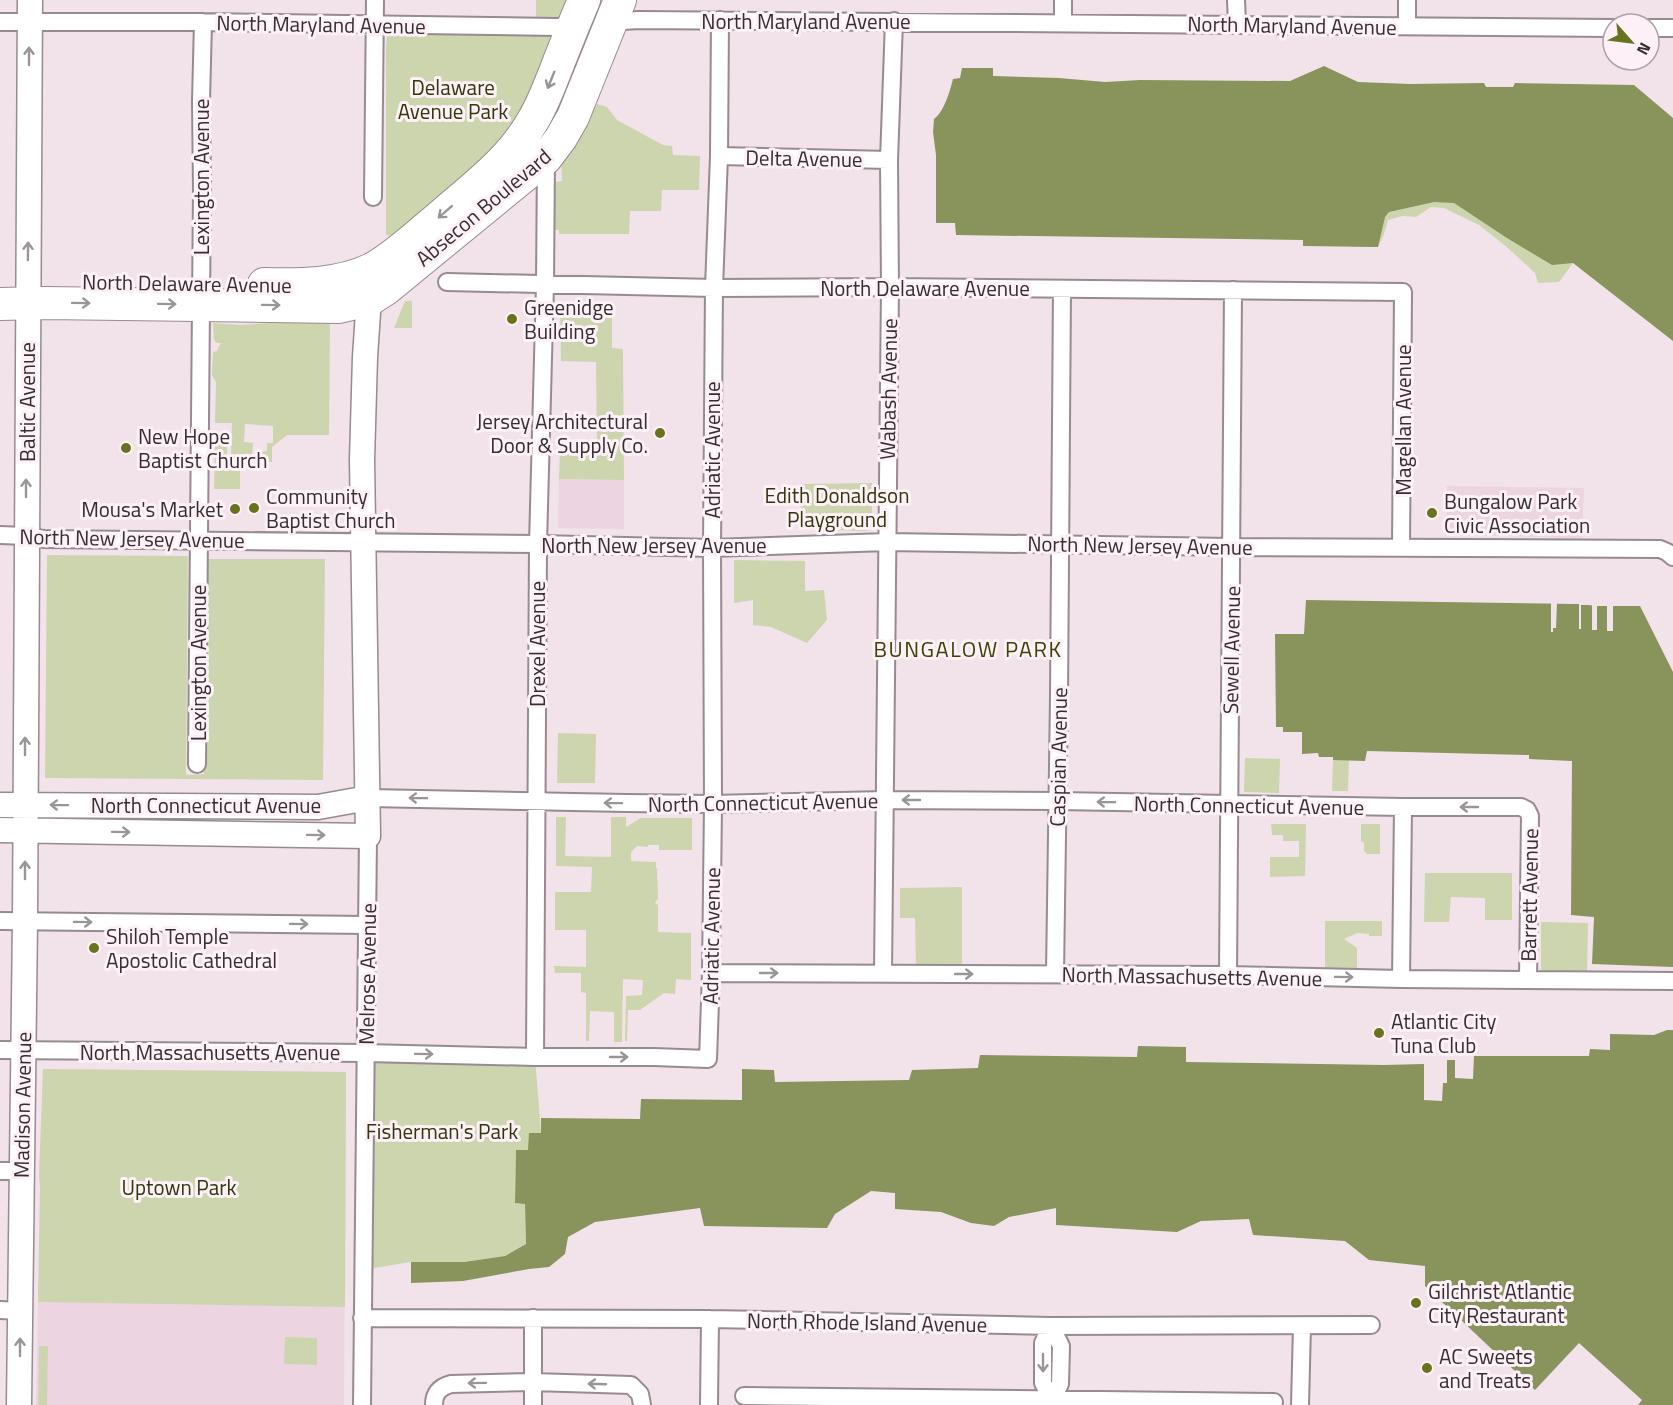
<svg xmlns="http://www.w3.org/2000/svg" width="1673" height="1405" font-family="'Titillium Web',sans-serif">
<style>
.built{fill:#ecd5e1}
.green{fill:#cdd5af}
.water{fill:#89935c}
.pier{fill:#f2e2ea}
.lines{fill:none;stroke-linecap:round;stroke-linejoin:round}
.street-casing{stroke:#988a91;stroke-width:20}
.secondary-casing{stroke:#988a91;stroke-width:27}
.highway-casing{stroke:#988a91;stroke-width:34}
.street{stroke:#fff;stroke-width:16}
.secondary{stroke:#fff;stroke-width:24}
.highway{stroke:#fff;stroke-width:32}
.oneway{stroke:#9a9698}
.poi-dot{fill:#68731d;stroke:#fdf0f7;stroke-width:2}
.labels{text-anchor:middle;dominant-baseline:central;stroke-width:6;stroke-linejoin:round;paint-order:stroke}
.street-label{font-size:21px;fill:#342e31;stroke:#fdf0f7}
.park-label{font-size:21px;fill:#31370a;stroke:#fdf0f7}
.poi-label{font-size:21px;fill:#342e31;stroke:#fdf0f7;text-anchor:start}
.neighbourhood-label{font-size:22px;letter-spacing:1.5px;fill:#3b4204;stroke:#fdf0f7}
</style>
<rect width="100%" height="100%" fill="#f2e2ea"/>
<!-- built -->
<path class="built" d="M559,479L624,480V529L558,528Z
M1447,486L1584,488L1582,541H1556L1555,537L1447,535Z
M43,1069L346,1072L344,1405H36Z"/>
<!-- green -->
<path class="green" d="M536,0H572L560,20L536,18Z
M394,31L540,33L549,36L552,45L523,118L503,145L394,236L386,235V47L387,36Z
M597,104L607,107L617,120L663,145L672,146L673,155L700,156L699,190H662L661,211H630L629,234H559V230H555V182L562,181L561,157L579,136Z
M1430,180L1573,263L1559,282L1538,283L1535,273L1508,248L1479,225L1444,208L1431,207L1416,217L1403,216L1388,220L1384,234L1378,247H1351L1354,233Z
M405,301H412V328H394Z
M560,302H612V348L623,349L624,480L559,479L560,449L597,448L596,362L561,361Z
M330,319L329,435H287L272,447V462H260V452L267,451V443H273V426L245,424L244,442L253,443L252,456L231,457L232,423H215L216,382L212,375L213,352L217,351L221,343H217L214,340L213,323L241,325Z
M215,445H227V461L240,462V489H214Z
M872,483V524L869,530L866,531L801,529L802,484Z
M47,555L188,556L186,775L204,774L207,559H325L323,780L45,778Z
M734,560L805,561V591L824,590L827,620L807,643L771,627L753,625V600L734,603Z
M558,733L596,734L595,783H557Z
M1245,758L1280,759L1279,793L1244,792Z
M1333,760H1349L1348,791H1332Z
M556,817H566L565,856L611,857V817H626V827L641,818H692V850H659V845H648V847L637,846L631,852V861L656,862V868H657L658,898L655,903L658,905V932L691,933V980L676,979L675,994L664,993L640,1010H628L627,1041H625L626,996L642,995L643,980L623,979L622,1042H614V1012L590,1011L589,1041H586V993L581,992V973H555L554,966L586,967V930H555V892H591L592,867L556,866Z
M1271,824H1306L1305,876L1270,877V857H1299V841H1283V835H1272Z
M1361,824H1380V854H1367L1364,851V843L1361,841Z
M1425,873H1512V920H1485V898L1451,897L1449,922H1424Z
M962,887V966H916L915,918H900V888Z
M1325,921H1382V936H1369V934L1357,933L1344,939L1357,948V968H1325Z
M1541,922L1588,923L1587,972H1541Z
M366,1053L535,1057L541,1133L528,1150H516L515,1203H525L526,1244L505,1256L464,1262H411L362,1270Z
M43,1069L346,1072L345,1307L38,1302L40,1188L39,1174Z
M285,1337L317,1338V1365L284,1364Z
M39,1346H48L47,1405H38Z"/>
<!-- water -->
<path class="water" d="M1324,66L1358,82L1410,84L1484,83L1486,87H1513L1515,83L1634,85L1673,118V341L1573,263L1552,265L1507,238L1454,203L1434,202L1389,212L1385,217L1378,247L1303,246V240L956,235L955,223H936V155L933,132L934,119C944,112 950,91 953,79L960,78L962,68H993V76L1059,78L1105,82L1140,80L1290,81Z
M1306,600L1579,604L1597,606H1640L1673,672V967L1592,964L1594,917L1571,915L1572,761L1529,759V755L1367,751L1365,761L1333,760V757H1319L1318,753L1302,754V732H1283V727H1276L1275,634H1304Z
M1667,1030H1673V1405H1638L1642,1400L1579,1343L1535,1390L1425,1286V1266L1369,1260L1345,1241L1253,1235L1249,1219L1201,1221L1177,1232L1056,1225V1208L1009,1217L994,1226L971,1223L941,1212L895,1209V1193L871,1191L835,1214L827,1228L704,1226L700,1208L595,1222L568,1237L565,1254L549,1267L529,1269L463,1281L411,1283V1262H464L505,1256L526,1244L525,1204L515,1203L516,1150H528L529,1133H541V1118L640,1119L641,1099L742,1100V1069L774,1070L775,1082L909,1080L912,1070L978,1068L980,1055L1137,1057L1138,1046L1186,1047V1062L1384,1065L1424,1064V1100L1442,1101L1443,1083H1447V1060H1455V1078L1473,1079L1474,1056H1589L1590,1049L1610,1050V1034L1654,1035Z"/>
<!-- pier -->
<path class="pier" d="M1551,601L1613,602V631H1607V606H1597V630H1592V605H1581V629H1579V604L1557,603L1556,628H1553V632H1551Z"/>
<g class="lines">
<!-- street casing -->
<g class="street-casing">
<path id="street" d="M1236,0L1237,24
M0,22H203L556,27L578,26
M607,22L639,20L1613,28
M1063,23V0
M1407,26V0
M1649,28H1673
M719,156L889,160
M373,197L375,0
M447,282L714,288L890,287L1403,292L1401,548
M0,535L26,536L44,539L538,544L712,548L887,542L1232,547L1660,549L1667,552L1673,557
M197,764L202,190L201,101L203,22
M368,798L626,803L713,804L885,800L1058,801L1403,807H1521L1527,810L1530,816L1528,980
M0,921L368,925
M711,973L1228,975L1401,979L1673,981
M883,974L890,287L889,160L894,21
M1055,974L1059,697L1062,289
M1228,975L1233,290
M1401,979L1403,807
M0,1050L366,1053L535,1057H654L708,1059L711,973L713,804L712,548L714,288L719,156L720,20
M535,1057L538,544L545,284L546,158
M0,1171H21
M0,1310L20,1311
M362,1318L710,1319L1051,1326L1371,1325
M533,1318V1405
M1051,1326L1061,1346L1060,1384L1052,1400V1405
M1051,1326L1043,1343V1383L1052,1400
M744,1396L1274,1402
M362,1405L368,836
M434,1405C434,1393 440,1387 451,1384L533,1382L631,1385L640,1394L642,1405
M709,1405L710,1319
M1300,1405L1302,1326"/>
</g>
<!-- secondary casing -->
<g class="secondary-casing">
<path id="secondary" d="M0,805L318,807L368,798
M0,830L368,836L362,460L365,357L370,283
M19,1405L25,921L30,0"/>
</g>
<!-- highway casing -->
<g class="highway-casing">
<path id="highway" d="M264,284C300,285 339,285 372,269C396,256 416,236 437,219C471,189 509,162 532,122C542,106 548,89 555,72C564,48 574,24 584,0
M0,304L45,303L339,307L369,300L386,289L546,158L561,138L573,117L620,0"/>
</g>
<!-- street -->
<use href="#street" class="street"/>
<!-- secondary -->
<use href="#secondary" class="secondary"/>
<!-- highway -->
<use href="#highway" class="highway"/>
</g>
<!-- one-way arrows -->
<defs><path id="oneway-shaft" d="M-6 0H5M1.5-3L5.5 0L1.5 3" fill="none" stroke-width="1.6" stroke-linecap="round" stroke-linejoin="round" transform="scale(1.5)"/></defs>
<g class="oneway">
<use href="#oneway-shaft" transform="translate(29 56) rotate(-90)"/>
<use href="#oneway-shaft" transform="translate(551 80) rotate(112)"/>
<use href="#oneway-shaft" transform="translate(445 212) rotate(139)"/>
<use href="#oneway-shaft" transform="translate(28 251) rotate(-89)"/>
<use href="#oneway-shaft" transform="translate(81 303) rotate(1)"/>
<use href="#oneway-shaft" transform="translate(167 304) rotate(1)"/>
<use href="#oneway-shaft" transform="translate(271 305) rotate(1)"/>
<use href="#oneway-shaft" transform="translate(26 488) rotate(-90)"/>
<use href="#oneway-shaft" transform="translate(25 746) rotate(-90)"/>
<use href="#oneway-shaft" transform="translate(418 798) rotate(-179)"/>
<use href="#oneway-shaft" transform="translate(911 800) rotate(-180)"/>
<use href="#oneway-shaft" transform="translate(1106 802) rotate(-179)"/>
<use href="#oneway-shaft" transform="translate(613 803) rotate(-179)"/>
<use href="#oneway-shaft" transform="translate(59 805) rotate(-179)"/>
<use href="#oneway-shaft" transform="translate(1469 807) rotate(180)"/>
<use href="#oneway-shaft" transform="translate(121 832) rotate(1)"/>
<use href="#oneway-shaft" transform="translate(316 835) rotate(1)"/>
<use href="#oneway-shaft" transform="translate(25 870) rotate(-90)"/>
<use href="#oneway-shaft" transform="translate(83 922) rotate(1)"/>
<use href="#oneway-shaft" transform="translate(299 924) rotate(1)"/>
<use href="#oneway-shaft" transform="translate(769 973)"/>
<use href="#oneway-shaft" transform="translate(964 974)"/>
<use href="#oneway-shaft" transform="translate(1344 977) rotate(1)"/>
<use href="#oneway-shaft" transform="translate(424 1054) rotate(1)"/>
<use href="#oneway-shaft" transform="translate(619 1057)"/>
<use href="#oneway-shaft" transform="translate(20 1347) rotate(-90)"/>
<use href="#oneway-shaft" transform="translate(1043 1363) rotate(90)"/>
<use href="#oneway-shaft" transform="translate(477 1383) rotate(179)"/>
<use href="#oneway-shaft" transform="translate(597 1384) rotate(-178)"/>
</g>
<!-- markers -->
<g class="poi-dot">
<circle cx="512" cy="319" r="6"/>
<circle cx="660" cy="433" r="6"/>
<circle cx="126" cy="448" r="6"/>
<circle cx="254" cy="508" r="6"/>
<circle cx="235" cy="509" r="6"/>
<circle cx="1432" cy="513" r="6"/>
<circle cx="94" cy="948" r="6"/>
<circle cx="1379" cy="1033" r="6"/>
<circle cx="1416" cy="1303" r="6"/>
<circle cx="1427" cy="1368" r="6"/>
</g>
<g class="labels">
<!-- street labels -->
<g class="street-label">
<text x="806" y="21">North Maryland Avenue</text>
<text transform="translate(321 24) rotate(1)">North Maryland Avenue</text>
<text transform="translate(1292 25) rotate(1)">North Maryland Avenue</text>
<text transform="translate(804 158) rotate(1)">Delta Avenue</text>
<text transform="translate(201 177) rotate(-90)">Lexington Avenue</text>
<text transform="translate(483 207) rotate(-40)">Absecon Boulevard</text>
<text transform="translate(187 283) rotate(1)">North Delaware Avenue</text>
<text x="925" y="288">North Delaware Avenue</text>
<text transform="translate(888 389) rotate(-89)">Wabash Avenue</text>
<text transform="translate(27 402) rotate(-90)">Baltic Avenue</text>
<text transform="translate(1403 420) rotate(-90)">Magellan Avenue</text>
<text transform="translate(712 450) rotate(-90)">Adriatic Avenue</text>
<text transform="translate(132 538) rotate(1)">North New Jersey Avenue</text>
<text x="654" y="545">North New Jersey Avenue</text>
<text transform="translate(1140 545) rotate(1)">North New Jersey Avenue</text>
<text transform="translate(537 644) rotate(-90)">Drexel Avenue</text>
<text transform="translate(1231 650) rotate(-89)">Sewell Avenue</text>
<text transform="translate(198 663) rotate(-90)">Lexington Avenue</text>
<text transform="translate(1058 757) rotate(-89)">Caspian Avenue</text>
<text transform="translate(763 802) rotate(-1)">North Connecticut Avenue</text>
<text x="206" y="805">North Connecticut Avenue</text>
<text transform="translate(1249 805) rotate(1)">North Connecticut Avenue</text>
<text transform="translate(1529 895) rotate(-89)">Barrett Avenue</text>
<text transform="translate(711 936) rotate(-89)">Adriatic Avenue</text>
<text transform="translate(367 974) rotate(-89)">Melrose Avenue</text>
<text transform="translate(1192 976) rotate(1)">North Massachusetts Avenue</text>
<text x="210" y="1052">North Massachusetts Avenue</text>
<text transform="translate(22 1105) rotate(-89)">Madison Avenue</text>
<text transform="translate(867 1322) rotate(1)">North Rhode Island Avenue</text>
</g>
<!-- park labels -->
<g class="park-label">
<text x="453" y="87">Delaware<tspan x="453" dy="24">Avenue Park</tspan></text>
<text x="837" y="495">Edith Donaldson<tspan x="837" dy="24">Playground</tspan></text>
<text x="442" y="1131">Fisherman's Park</text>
<text x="179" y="1187">Uptown Park</text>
</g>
<!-- poi labels -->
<g class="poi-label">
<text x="524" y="307">Greenidge<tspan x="524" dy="24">Building</tspan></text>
<text x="648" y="421" text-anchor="end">Jersey Architectural<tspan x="648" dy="24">Door &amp; Supply Co.</tspan></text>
<text x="138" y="436">New Hope<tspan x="138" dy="24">Baptist Church</tspan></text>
<text x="266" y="496">Community<tspan x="266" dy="24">Baptist Church</tspan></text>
<text x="1444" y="501">Bungalow Park<tspan x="1444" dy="24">Civic Association</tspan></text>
<text x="223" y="509" text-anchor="end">Mousa's Market</text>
<text x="106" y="936">Shiloh Temple<tspan x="106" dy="24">Apostolic Cathedral</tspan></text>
<text x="1391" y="1021">Atlantic City<tspan x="1391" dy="24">Tuna Club</tspan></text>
<text x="1428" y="1291">Gilchrist Atlantic<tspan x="1428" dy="24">City Restaurant</tspan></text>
<text x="1439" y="1356">AC Sweets<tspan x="1439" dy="24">and Treats</tspan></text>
</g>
<!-- neighbourhood labels -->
<g class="neighbourhood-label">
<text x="968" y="649">BUNGALOW PARK</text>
</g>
</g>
<!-- north arrow -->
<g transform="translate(1631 42) rotate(118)"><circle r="28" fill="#fdf0f7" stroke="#ada2a8" stroke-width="1.5"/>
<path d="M0-4.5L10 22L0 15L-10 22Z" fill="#68731d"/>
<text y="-9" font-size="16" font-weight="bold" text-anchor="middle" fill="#342e31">N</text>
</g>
</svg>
